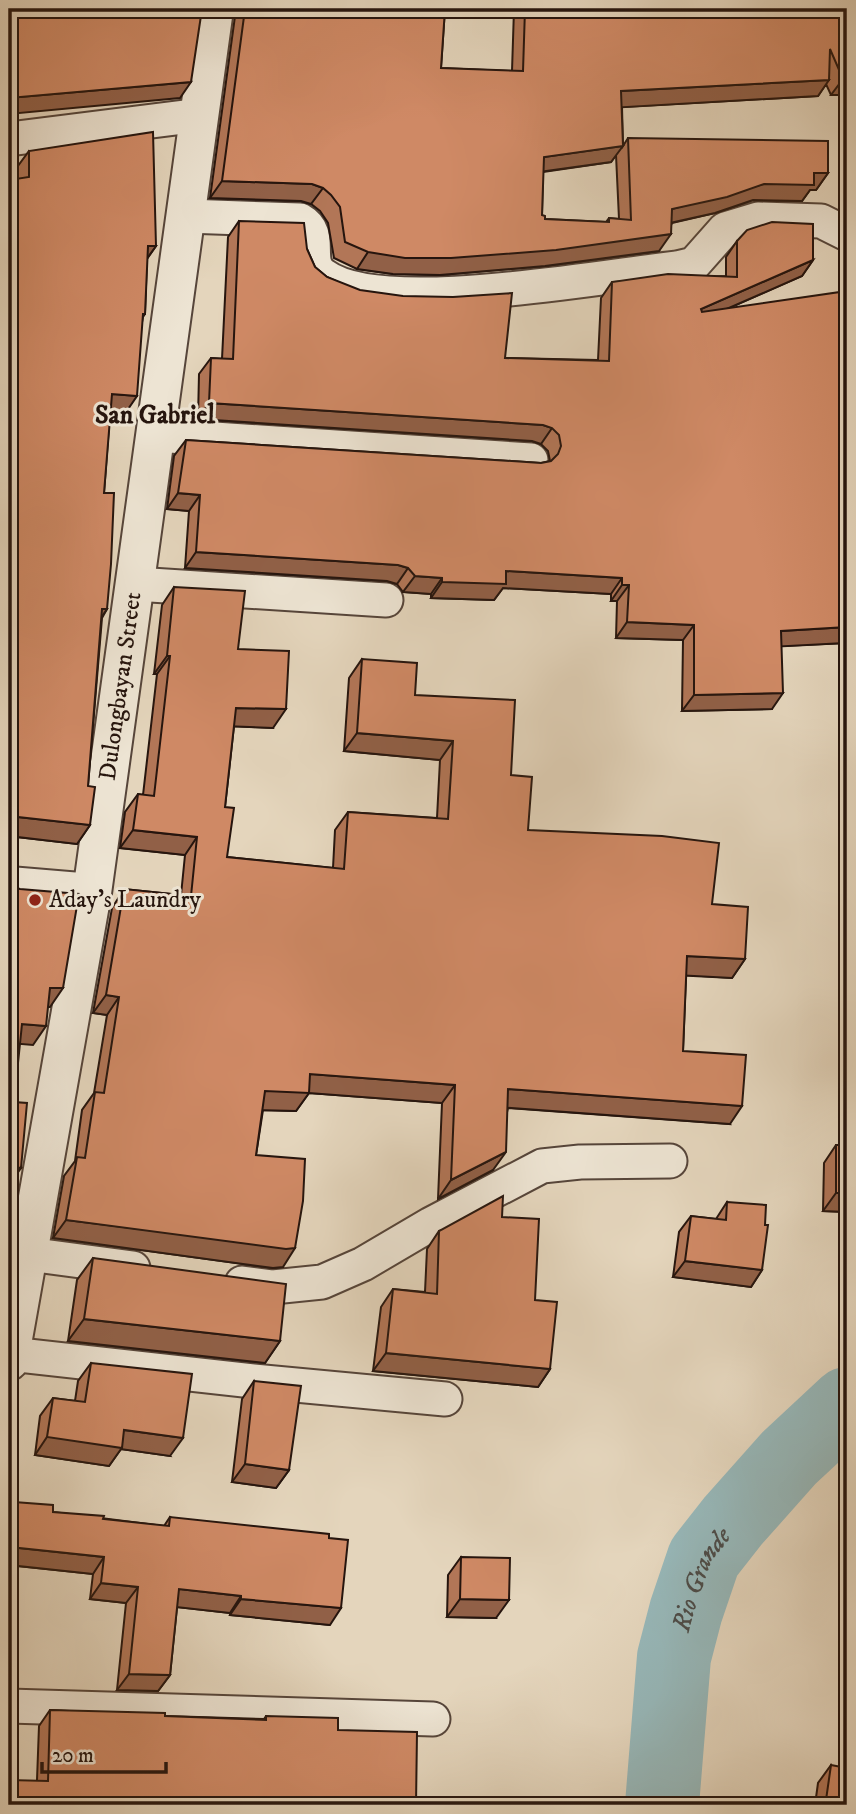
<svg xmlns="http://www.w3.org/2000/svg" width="856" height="1814" font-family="'IM FELL DW Pica',serif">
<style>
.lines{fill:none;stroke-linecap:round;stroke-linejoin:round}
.river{stroke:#97b7b8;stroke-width:74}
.minor-casing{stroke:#56453a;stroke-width:37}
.tertiary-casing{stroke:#56453a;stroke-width:42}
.minor{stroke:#ede4d3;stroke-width:33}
.tertiary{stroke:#ede4d3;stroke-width:38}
.wall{fill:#b27657;stroke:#26150e;stroke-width:2;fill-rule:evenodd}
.shaded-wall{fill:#916047;stroke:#26150e;stroke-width:2}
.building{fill:#cf8965;stroke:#26150e;stroke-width:2}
.poi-dot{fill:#8f2418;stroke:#ede4d3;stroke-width:2.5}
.labels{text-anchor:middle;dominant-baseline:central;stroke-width:6;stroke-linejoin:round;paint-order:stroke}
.street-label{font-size:24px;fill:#26150e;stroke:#ede4d3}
.poi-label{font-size:24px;fill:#26150e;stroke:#ede4d3;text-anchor:start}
.neighbourhood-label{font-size:26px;font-weight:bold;fill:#26150e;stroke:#ede4d3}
.water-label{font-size:26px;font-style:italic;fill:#4e4e4a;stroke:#ede4d3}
</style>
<rect width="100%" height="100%" fill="#e4d5bc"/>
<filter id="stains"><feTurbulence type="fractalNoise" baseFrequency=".00286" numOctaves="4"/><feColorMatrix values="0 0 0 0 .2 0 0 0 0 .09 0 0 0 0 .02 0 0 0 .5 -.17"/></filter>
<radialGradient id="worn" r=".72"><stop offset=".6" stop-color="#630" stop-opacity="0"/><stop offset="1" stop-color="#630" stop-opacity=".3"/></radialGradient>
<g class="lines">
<!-- river -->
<path class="river" id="s1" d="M662,1805L674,1657L686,1611L704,1558L733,1521L789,1458L847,1404"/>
<!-- minor casing -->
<g class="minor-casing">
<path id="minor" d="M9,139L200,115
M186,216L300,220C325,234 303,261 323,275C380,318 602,276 677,268L694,264L725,229L758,219L821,221L847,234
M155,435L531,460
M135,584L386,600
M28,1254L133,1268
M242,1283L273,1287L322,1282L363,1264L431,1224L542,1166L580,1162L670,1161
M10,1354L253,1381L445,1399
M9,1706L433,1719"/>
</g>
<!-- tertiary casing -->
<g class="tertiary-casing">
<g id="tertiary">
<path d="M9,886L92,893"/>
<path id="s2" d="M9,1361L92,893L214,9"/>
</g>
</g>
<!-- minor -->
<use href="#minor" class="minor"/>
<!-- tertiary -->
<use href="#tertiary" class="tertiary"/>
</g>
<!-- wall -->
<path class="wall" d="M236,9H445L441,68L512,71L514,9H847V95H831L826,84L818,96L622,107L623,146L628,138L828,173L816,190H810L802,201L753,200L715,213L672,223L659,251L545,266L440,275L393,274L357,269L334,258L328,223L320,211L311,204L301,201L210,198ZM616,155L619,219L609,218L606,222L545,219L542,215L543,172L611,162Z
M29,151L156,246L147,259L145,314L143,317L124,415L110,414L104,493L107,609L102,618L88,786L90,825L77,844L9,836V180L16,179L15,170Z
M239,221L307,249L315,267L327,277L505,358L598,360L601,298L612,282L726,276V257L737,241L813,260L802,276L729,308L845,643L781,646L772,709L682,711L683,640L616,638L617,601H611V594L503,588L494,600L431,598V594L403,592L397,584L387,581L185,568L189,511L167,509L174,456L186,440L541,463L550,461L548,451L541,444L532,441L198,419L199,374L211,358L222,359L228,237Z
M174,587L238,649L273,728L234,726L225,807L227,857L333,868L335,830L348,812L437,818L440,760L344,751L349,678L362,659L415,695L511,775L528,830L712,904L745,959L732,978L686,975L683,1051L730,1124L508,1108L493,1170L438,1199L442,1103L309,1093L296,1111L263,1110L256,1155L283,1267L273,1268L53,1238L64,1176L75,1161L82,1110L94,1093L107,1015L93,1013L112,908L124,889L181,895L185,855L120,848L125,812L138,794L143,795L157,674H154L162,605Z
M836,1145H847V1212L823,1211L824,1163Z
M727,1202L762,1270L751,1287L673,1277L679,1232L691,1216L716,1219Z
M502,1217L535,1300L550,1369L538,1387L373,1371L381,1307L393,1289L425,1292L427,1249L439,1231Z
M93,1258L280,1341L265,1363L68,1341L77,1280Z
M91,1363L170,1456L121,1449L109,1466L35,1455L40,1416L53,1398L75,1401L78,1381Z
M254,1381L289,1470L276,1488L232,1482L242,1399Z
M14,1502L53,1512L164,1526L170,1517L330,1625L230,1615V1613L177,1607L170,1675L158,1691L117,1690L126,1603L90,1599L93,1574L9,1565V1509Z
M461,1557L496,1618L447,1617L448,1575Z
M50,1710L165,1716L264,1719L266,1716L338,1730L416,1805H9L37,1780L39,1726Z
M831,1765L847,1805H815L818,1783Z"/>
<!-- shaded-wall -->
<path class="shaded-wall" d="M843,79H847V95H831Z
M829,80L818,96L610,108L621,91Z
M191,82L180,98L9,114V98Z
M623,146L611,162L532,173L544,157Z
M814,173H828L816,190H810L802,201L753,200L715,213L661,225L672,209L764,184Z
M222,181L312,184L323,188L311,204L301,201L210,198Z
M671,234L659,251L545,266L440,275L393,274L357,269L368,252Z
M148,246H156L143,264Z
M813,260L802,276L690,325L701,309Z
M112,394L137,396L124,415L99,413Z
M9,395H17L9,407Z
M209,403L543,425L552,428L541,444L532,441L198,419Z
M11,476L16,477L9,487V480Z
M178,493L200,495L189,511L167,509Z
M196,552L398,565L408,568L397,584L387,581L185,568Z
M506,571L622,578L611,594L503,588L494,600L431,598L442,582Z
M415,576L442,578L431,594L403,592Z
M622,585H629L617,601H611Z
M102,609H107L94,628Z
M627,622L694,625L683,640L616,638Z
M847,627V640L845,643L770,647L781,631Z
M167,656H170L157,674H154Z
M783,693L772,709L682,711L694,695Z
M236,708L286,709L273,728L223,726Z
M357,733L453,741L440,760L344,751Z
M9,816L90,825L77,844L9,836Z
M133,830L197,837L185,855L120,848Z
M687,956L745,959L732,978L675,975Z
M50,988H63L50,1007H37Z
M106,995L119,997L107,1015L93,1013Z
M22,1024L46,1026L33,1045L9,1043Z
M310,1074L455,1085L442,1103L309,1093L296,1111L253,1110L265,1091Z
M508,1089L742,1106L730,1124L496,1107Z
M506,1152L493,1170L438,1199L451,1180Z
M9,1166L21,1168L9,1185Z
M836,1193H847V1212L823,1211Z
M66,1220L295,1248L283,1267L273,1268L53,1238Z
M685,1261L762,1270L751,1287L673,1277Z
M84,1319L280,1341L265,1363L68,1341Z
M386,1353L550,1369L538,1387L373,1371Z
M124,1430L183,1438L170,1456L121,1449L109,1466L35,1455L47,1437Z
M245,1464L289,1470L276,1488L232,1482Z
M10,1547L104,1557L93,1574L9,1565Z
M101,1583L138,1587L126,1603L90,1599Z
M179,1589L241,1596L230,1613L167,1606Z
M241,1599L341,1608L330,1625L230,1615Z
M460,1599L509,1600L496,1618L447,1617Z
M129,1674L170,1675L158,1691L117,1690Z
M188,1799L258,1802L255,1805H184Z
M826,1800L847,1803V1805H822Z"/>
<!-- building -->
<path class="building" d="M9,9H202L191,82L9,98Z
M245,9H445L441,68L523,71L525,9H847V79H843L830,49L829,80L621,91L623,146L544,157L542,215L545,216V219L609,222V218L631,220L628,138L828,141V173H814V185L764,184L727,197L672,209L671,234L556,250L451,258H405L368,252L345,242L340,207L331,195L323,188L312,184L222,181Z
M153,132L156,246H148L145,314H143L137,396L112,394L104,493H114L111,564L107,609H102L88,786L95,787L90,825L9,816V555H12L16,477L11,476L17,395H9V180L29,177V151Z
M239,221L304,223L307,249L315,267L327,277L360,290L403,296L453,297L512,293L505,358L609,361L612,282L668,274L737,277V241L747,230L772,222L813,224V260L701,309L702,312L847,291V627L781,631L783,693L694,695V625L627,622L629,585H622V578L506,571V584L442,582V578L415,576L408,568L398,565L196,552L200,495L178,493L186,440L541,463L551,461L558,454L561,446L559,435L552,428L543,425L209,403L211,358L233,359Z
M174,587L245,591L238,649L289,651L286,709L236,708L225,807L234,808L227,857L344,869L348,812L448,819L453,741L357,733L362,659L417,663L415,695L515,700L511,775L532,777L528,830L662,836L719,843L712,904L748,907L745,959L687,956L683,1051L746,1055L742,1106L508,1089L506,1152L451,1180L455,1085L310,1074L309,1093L265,1091L256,1155L305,1159L303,1201L295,1248L286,1249L66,1220L77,1157L85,1158L95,1092L104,1093L119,997L106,995L124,889L191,896L197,837L133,830L138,794L154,796L170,656H167Z
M9,884L10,886L20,889L79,894L63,988H50L46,1026L22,1024L14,1102L27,1103L21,1168L9,1166Z
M836,1145H847V1193H836Z
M503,1196L502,1217L539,1219L535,1300L557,1302L550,1369L386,1353L393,1289L437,1294L439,1231Z
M727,1202L766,1205L765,1225H768L762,1270L685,1261L691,1216L726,1220Z
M93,1258L286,1284L280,1341L84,1319Z
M91,1363L192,1374L183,1438L124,1430L122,1448L47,1437L53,1398L85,1402Z
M254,1381L301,1386L289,1470L245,1464Z
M14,1502L53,1505V1512L104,1516L103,1519L169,1526L170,1517L329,1534V1538L348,1540L341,1608L241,1599V1596L179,1589L170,1675L129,1674L138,1587L101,1583L104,1557L10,1547Z
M461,1557L510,1558L509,1600L460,1599Z
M50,1710L165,1713V1716L266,1720V1716L338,1718V1730L417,1732L416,1805H257L258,1802L188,1799V1805H9V1780L48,1781Z
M831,1765L847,1768V1803L826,1800Z"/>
<!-- markers -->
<circle class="poi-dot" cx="35" cy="900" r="7"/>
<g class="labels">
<!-- street labels -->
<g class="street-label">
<text stroke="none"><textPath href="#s2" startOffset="684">Dulongbayan Street</textPath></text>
</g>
<!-- poi labels -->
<g class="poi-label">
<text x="49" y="900">Aday's Laundry</text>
</g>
<!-- neighbourhood labels -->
<g class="neighbourhood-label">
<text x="155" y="415">San Gabriel</text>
</g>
<!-- water labels -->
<g class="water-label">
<text stroke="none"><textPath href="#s1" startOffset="231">Rio Grande</textPath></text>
</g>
</g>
<!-- margin -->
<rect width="856" height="1814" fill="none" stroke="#e4d5bc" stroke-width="35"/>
<rect x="10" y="10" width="835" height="1793" fill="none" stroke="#26150e" stroke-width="3.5"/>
<rect x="18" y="18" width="821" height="1779" fill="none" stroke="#26150e" stroke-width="2"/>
<!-- scale -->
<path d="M42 1762v10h124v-10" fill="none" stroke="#26150e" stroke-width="3.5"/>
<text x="52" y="1762" font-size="21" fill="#26150e" stroke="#ede4d3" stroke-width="5" paint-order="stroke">20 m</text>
<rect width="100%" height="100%" filter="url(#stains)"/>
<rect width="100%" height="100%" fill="url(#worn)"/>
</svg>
